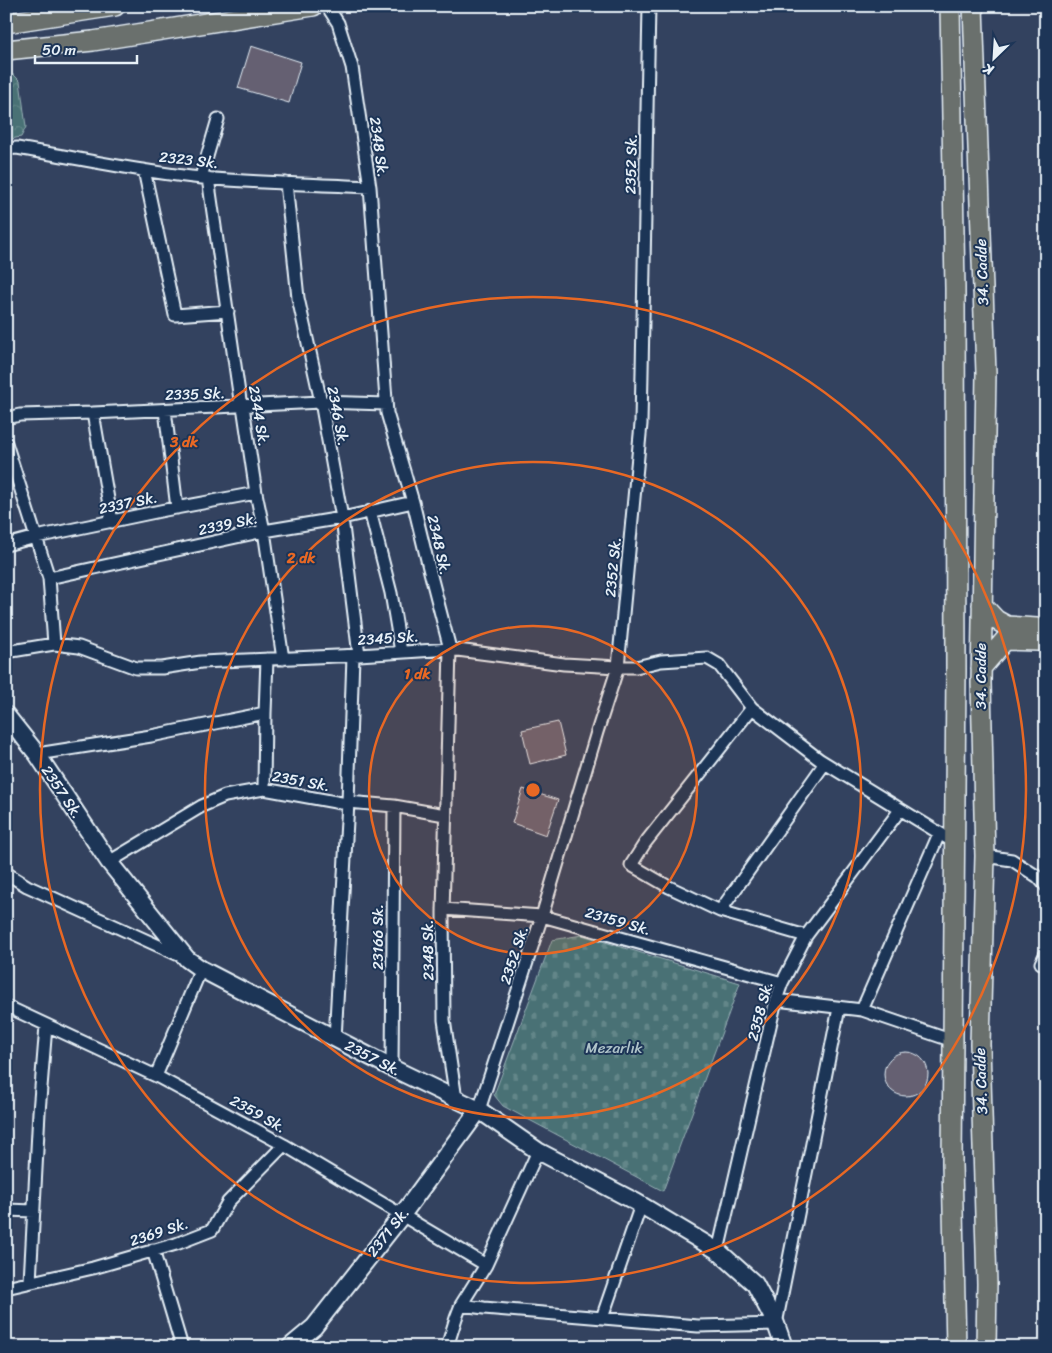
<svg xmlns="http://www.w3.org/2000/svg" width="1052" height="1353" font-family="Sriracha,sans-serif">
  <style>
    .forest { fill: url(#forest-crowns); stroke: #98b1b6 }
    .cemetery { fill: url(#cemetery-stones); stroke: #98b1b6 }
    .building { fill: #656072; stroke: #e8f1f8 }
    .lines { fill: none; stroke-linecap: round; stroke-linejoin: round }
    .street-casing { stroke: #e8f1f8; stroke-width: 15 }
    .secondary-casing { stroke: #e8f1f8; stroke-width: 20 }
    .primary-casing { stroke: #e8f1f8; stroke-width: 22 }
    .street { stroke: #1d3557; stroke-width: 11 }
    .secondary { stroke: #1d3557; stroke-width: 16 }
    .primary { stroke: #6b706d; stroke-width: 19 }
    .ring { fill: none; stroke: #e86824; stroke-width: 2.5 }
    .labels { text-anchor: middle; stroke-width: 4; stroke-linejoin: round; paint-order: stroke }
    .street-label { font-size: 15px; fill: #e8f1f8; stroke: #1d3557 }
    .park-label { font-size: 15px; fill: #b0c4ca; stroke: #1d3557 }
    .centre { fill: #e86824; stroke: #1d3557; stroke-width: 2.5 }
    .ring-label { font-size: 15px; text-anchor: middle; font-weight: bold; fill: #e86824; stroke: #1d3557; stroke-width: 4; stroke-linejoin: round; paint-order: stroke }
  </style>
  <defs>
    <pattern id="forest-crowns" width="20" height="18" patternUnits="userSpaceOnUse" patternTransform="scale(1.25)"><rect width="20" height="18" fill="#497174"/><path d="M2 6a3 3 0 1 1 6 0M12 15a3 3 0 1 1 6 0" fill="none" stroke="#638689"/></pattern>
    <pattern id="cemetery-stones" width="16" height="16" patternUnits="userSpaceOnUse" patternTransform="scale(1.25)"><rect width="16" height="16" fill="#497174"/><path d="M2 7V4a2 2 0 0 1 4 0v3zM10 15v-3a2 2 0 0 1 4 0v3z" fill="#638689"/></pattern>
  </defs>
  <rect width="100%" height="100%" fill="#33425f"/>
  <filter id="ink" filterUnits="userSpaceOnUse"><feTurbulence type="fractalNoise" baseFrequency=".02" numOctaves="2"/><feDisplacementMap in="SourceGraphic" scale="10" xChannelSelector="R" yChannelSelector="G"/><feConvolveMatrix kernelMatrix="1 2 1 2 8 2 1 2 1" color-interpolation-filters="sRGB"/></filter>
  <g filter="url(#ink)">
    <!-- forest -->
    <path class="forest" d="M14 75 20 81 26 127 21 137 6 140V76Z"/>
    <!-- cemetery -->
    <path class="cemetery" d="M582 935 740 983 663 1191 503 1106 494 1095 552 940Z"/>
    <!-- building -->
    <path class="building" d="M251 46 301 62 289 103 238 88Z
      M558 722 566 755 530 764 522 730Z
      M523 789 558 800 546 835 512 823Z
      M884 1074a22 22 0 1 1 44 0a22 22 0 1 1-44 0Z"/>
    <g class="lines">
      <!-- street casing -->
      <g class="street-casing">
        <path id="street" d="M327 6 338 23 352 67 370 187 387 413 413 502 429 568 450 649 443 913 444 1020 456 1099
          M6 149 17 148C79 158 140 172 202 178 258 183 314 184 370 187
          M144 170 175 315 228 311
          M201 177 218 119
          M208 178 240 400 243 406 256 493 264 531 283 659
          M286 183 298 298 321 402 342 518 359 655
          M165 410 177 508
          M93 413 112 522
          M6 418 20 415 93 413 321 402 386 404
          M6 443 49 578 54 644
          M370 511 391 593 401 652
          M6 545 36 537 165 510 256 493
          M49 578 264 531 342 518 413 502
          M6 652 54 644 79 647 136 668H162L201 662 359 655 450 649 564 664 618 667H636L661 661 707 658 719 665 752 708 820 760 954 842
          M752 708 645 843 631 865 669 887 720 911 806 936
          M37 754 151 736 265 713
          M264 789 265 713 267 659
          M985 856 1012 860 1038 877 1046 886
          M109 862 202 806 225 796 264 789 341 803 348 802 394 806 445 815
          M6 873 27 886 183 957
          M443 909 542 916 782 983
          M720 911 825 763
          M1041 963 1046 953
          M776 1000 862 1010 953 1041
          M6 1006 156 1076 284 1145 486 1265
          M862 1010 939 834
          M335 1039 348 802 353 656
          M392 1068 394 806
          M156 1076 201 969
          M479 1110 542 916 597 732 618 667 641 424 649 6
          M6 1210 34 1211
          M153 1250 182 1347
          M718 1251 776 1000 782 983 806 936 900 810
          M30 1282 39 1112 46 1026
          M6 1288 93 1268 176 1244 212 1230 228 1202 284 1145
          M461 1305 484 1308 698 1326 776 1324 839 1008
          M602 1318 641 1205
          M447 1347 456 1318 461 1305 486 1265 538 1151"/>
      </g>
      <!-- secondary casing -->
      <g class="secondary-casing">
        <path id="secondary" d="M6 715 37 754 109 862 187 959 201 969 392 1068 479 1110 538 1151 636 1202 718 1251 755 1284 776 1324 784 1347
          M290 1347 314 1327 402 1215 479 1110"/>
      </g>
      <!-- primary casing -->
      <g class="primary-casing">
        <path id="primary" d="M950 6 955 288 956 671 952 1163 956 1347
          M973 6 986 373 981 683 985 856 980 1044 987 1284 986 1347
          M6 23 115 6
          M6 50 93 41 313 6
          M982 605 996 620 1007 626 1037 628 1046 631
          M981 668 1005 640 1038 641 1046 637"/>
      </g>
      <!-- street -->
      <use href="#street" class="street"/>
      <!-- secondary -->
      <use href="#secondary" class="secondary"/>
      <!-- primary -->
      <use href="#primary" class="primary"/>
    </g>
  </g>
  <!-- distance rings -->
  <circle cx="533" cy="790" r="164" fill="#e86824" fill-opacity=".12"/>
  <g class="ring">
    <circle cx="533" cy="790" r="164"/>
    <circle cx="533" cy="790" r="328"/>
    <circle cx="533" cy="790" r="493"/>
  </g>
  <g class="labels">
    <!-- street labels -->
    <g class="street-label">
      <text transform="translate(379 147) rotate(82)" y="5">2348 Sk.</text>
      <text transform="translate(189 160) rotate(6)" y="5">2323 Sk.</text>
      <text transform="translate(631 164) rotate(-89)" y="5">2352 Sk.</text>
      <text transform="translate(982 272) rotate(-92)" y="5">34. Cadde</text>
      <text transform="translate(195 394) rotate(-2)" y="5">2335 Sk.</text>
      <text transform="translate(259 416) rotate(80)" y="5">2344 Sk.</text>
      <text transform="translate(338 416) rotate(79)" y="5">2346 Sk.</text>
      <text transform="translate(128 503) rotate(-12)" y="5">2337 Sk.</text>
      <text transform="translate(228 524) rotate(-12)" y="5">2339 Sk.</text>
      <text transform="translate(439 545) rotate(77)" y="5">2348 Sk.</text>
      <text transform="translate(613 567) rotate(-85)" y="5">2352 Sk.</text>
      <text transform="translate(388 638) rotate(-4)" y="5">2345 Sk.</text>
      <text transform="translate(981 676) rotate(-90)" y="5">34. Cadde</text>
      <text transform="translate(301 781) rotate(10)" y="5">2351 Sk.</text>
      <text transform="translate(62 792) rotate(56)" y="5">2357 Sk.</text>
      <text transform="translate(618 921) rotate(16)" y="5">23159 Sk.</text>
      <text transform="translate(378 937) rotate(-90)" y="5">23166 Sk.</text>
      <text transform="translate(428 950) rotate(-91)" y="5">2348 Sk.</text>
      <text transform="translate(514 955) rotate(-72)" y="5">2352 Sk.</text>
      <text transform="translate(760 1011) rotate(-75)" y="5">2358 Sk.</text>
      <text transform="translate(373 1058) rotate(27)" y="5">2357 Sk.</text>
      <text transform="translate(981 1081) rotate(-92)" y="5">34. Cadde</text>
      <text transform="translate(258 1114) rotate(29)" y="5">2359 Sk.</text>
      <text transform="translate(159 1232) rotate(-18)" y="5">2369 Sk.</text>
      <text transform="translate(388 1232) rotate(-52)" y="5">2371 Sk.</text>
    </g>
    <!-- park labels -->
    <g class="park-label">
      <text x="614" y="1053">Mezarlık</text>
    </g>
  </g>
  <circle cx="533" cy="790" r="8" class="centre"/>
  <g class="ring-label">
    <text x="184" y="447">3 dk</text>
    <text x="301" y="563">2 dk</text>
    <text x="417" y="679">1 dk</text>
  </g>
  <!-- margin -->
  <rect width="1052" height="1353" fill="none" stroke="#1d3557" stroke-width="25"/>
  <rect x="12" y="12" width="1027" height="1328" fill="none" stroke="#e8f1f8" stroke-width="2" filter="url(#ink)"/>
  <!-- north arrow -->
  <g transform="translate(994 58) rotate(205)" stroke="#1d3557" stroke-width="4" paint-order="stroke">
  <path d="M0-4L9 19L0 12L-9 19Z" fill="#e8f1f8"/>
  <text y="-8" font-size="14" font-weight="bold" text-anchor="middle" fill="#e8f1f8">K</text>
  </g>
  <!-- scale -->
  <path d="M35 55v8h102v-8" fill="none" stroke="#e8f1f8" stroke-width="2.5"/>
  <text x="42" y="55" font-size="15" fill="#e8f1f8" stroke="#1d3557" stroke-width="4" paint-order="stroke">50 m</text>
</svg>
